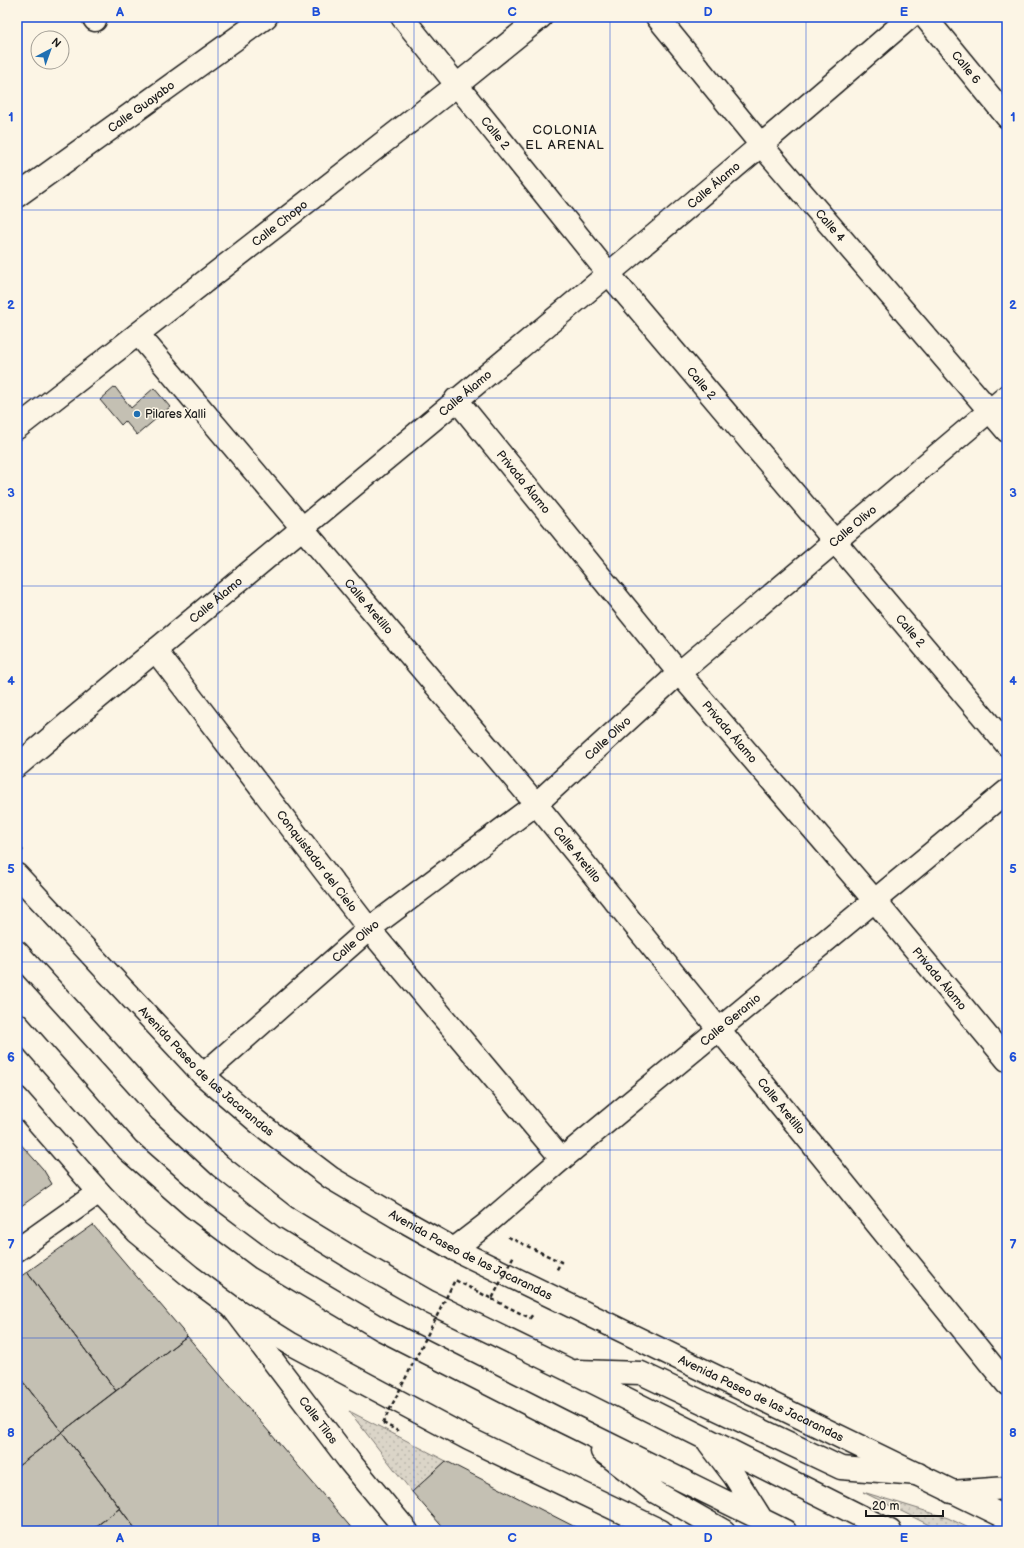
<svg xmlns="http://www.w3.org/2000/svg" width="1024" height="1548" font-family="'Balsamiq Sans',sans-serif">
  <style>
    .park { fill: url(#park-dots); stroke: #7c7872 }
    .building { fill: #c4c0b3; stroke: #1c1c1c }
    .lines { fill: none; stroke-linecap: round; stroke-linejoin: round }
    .minor-casing { stroke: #1c1c1c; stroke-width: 25 }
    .tertiary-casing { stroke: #1c1c1c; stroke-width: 25 }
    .secondary-casing { stroke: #1c1c1c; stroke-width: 25 }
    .motorway-casing { stroke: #1c1c1c; stroke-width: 25 }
    .path { stroke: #1c1c1c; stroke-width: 2.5; stroke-dasharray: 4 3; stroke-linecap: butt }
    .minor { stroke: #fcf5e5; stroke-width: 22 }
    .tertiary { stroke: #fcf5e5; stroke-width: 22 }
    .secondary { stroke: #fcf5e5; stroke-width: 22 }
    .motorway { stroke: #fcf5e5; stroke-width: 22 }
    .path-bridge { stroke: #1c1c1c; stroke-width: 2.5; stroke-dasharray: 4 3; stroke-linecap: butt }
    .grid { fill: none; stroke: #1d4ed8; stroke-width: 1; stroke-opacity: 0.55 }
    .poi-dot { fill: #1f6fb2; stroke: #fcf5e5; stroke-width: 1.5 }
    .labels { text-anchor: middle; stroke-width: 3; stroke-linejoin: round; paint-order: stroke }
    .street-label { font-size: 12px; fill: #1c1c1c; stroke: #fcf5e5 }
    .poi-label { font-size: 12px; fill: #1c1c1c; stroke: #fcf5e5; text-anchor: start }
    .neighbourhood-label { font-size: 13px; letter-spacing: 1px; fill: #1c1c1c; stroke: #fcf5e5 }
    .neatline { fill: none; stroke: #1d4ed8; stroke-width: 1.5 }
    .grid-label { font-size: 13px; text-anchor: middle; font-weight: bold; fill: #1d4ed8 }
  </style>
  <defs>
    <pattern id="park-dots" width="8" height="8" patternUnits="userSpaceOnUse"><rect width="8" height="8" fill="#dbd5c8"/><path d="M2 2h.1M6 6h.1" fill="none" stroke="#bbb6ab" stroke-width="1.8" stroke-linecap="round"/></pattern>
  </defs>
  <rect width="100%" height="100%" fill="#fcf5e5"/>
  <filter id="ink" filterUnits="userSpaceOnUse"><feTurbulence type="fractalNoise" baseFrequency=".025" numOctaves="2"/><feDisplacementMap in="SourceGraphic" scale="8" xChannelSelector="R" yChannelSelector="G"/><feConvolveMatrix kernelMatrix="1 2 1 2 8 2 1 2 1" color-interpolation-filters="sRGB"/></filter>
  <g filter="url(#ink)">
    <!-- park -->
    <path class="park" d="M349 1411 446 1461 412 1492Z
      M863 1492 948 1518 975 1531H941Z"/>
    <!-- building -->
    <path class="building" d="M115 387 131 408 154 388 170 407 137 435 125 421 121 425 100 400Z
      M17 1140 43 1169 52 1184 17 1209Z
      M93 1225 187 1336 116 1391 27 1272Z
      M27 1272 116 1391 62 1432 17 1374V1279Z
      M187 1336 354 1531H137L62 1432Z
      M17 1374 62 1432 17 1467Z
      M62 1432 120 1508 90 1531H17V1467Z
      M446 1461 583 1531H446L412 1492Z
      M120 1508 137 1531H90Z"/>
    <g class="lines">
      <!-- minor casing -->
      <g class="minor-casing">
        <g id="minor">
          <path d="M93 17 95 20"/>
          <path id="s1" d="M402 17 608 273 1007 745"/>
          <path id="s2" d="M657 17 762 146 1007 431"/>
          <path id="s3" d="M925 17 1007 117"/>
          <path id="s4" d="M17 196 266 17"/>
          <path id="s5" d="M138 334 536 804 1007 1384"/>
          <path id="s6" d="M456 399 679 673 875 901 1007 1060"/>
          <path id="s7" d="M17 428 457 85 541 17"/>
          <path id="s8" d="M155 650 369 929 562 1159"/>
          <path id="s9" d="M17 766C314 516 617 272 910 17"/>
          <path id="s10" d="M203 1075 369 929 536 804 679 673 1007 396"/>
          <path id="s11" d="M454 1249 484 1226 562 1159 1007 791"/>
          <path d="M17 1250 99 1192"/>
          <path id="s12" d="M233 1308 350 1462 407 1531"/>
        </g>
      </g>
      <!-- tertiary casing -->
      <g class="tertiary-casing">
        <path id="tertiary" d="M951 1492 1007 1488"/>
      </g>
      <!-- secondary casing -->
      <g class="secondary-casing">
        <g id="secondary">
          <path id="s13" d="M17 875 203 1075 260 1124 331 1178 397 1217 454 1249 1007 1518"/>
          <path d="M17 1098 99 1192 137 1232 190 1276 232 1307 291 1344 469 1439 661 1531"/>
        </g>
      </g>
      <!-- motorway casing -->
      <g class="motorway-casing">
        <path id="motorway" d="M17 952 161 1111 220 1166 285 1217 357 1261 429 1302 571 1371 890 1531
          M17 1024 128 1150 193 1207 261 1258 381 1329 562 1421 785 1531
          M577 1371 641 1373 841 1468 918 1474
          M709 1443 735 1477 762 1520
          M602 1451 657 1493 724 1531"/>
      </g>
      <!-- path -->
      <path class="path" d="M17 844 23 851
        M508 1237 561 1262 556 1271
        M492 1299 530 1318 533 1314
        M383 1423 398 1431"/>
      <!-- minor -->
      <use href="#minor" class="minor"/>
      <!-- tertiary -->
      <use href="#tertiary" class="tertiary"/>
      <!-- secondary -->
      <use href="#secondary" class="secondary"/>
      <!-- motorway -->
      <use href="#motorway" class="motorway"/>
      <!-- path-bridge -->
      <path class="path-bridge" d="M383 1423 455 1280 492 1299 514 1255"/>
    </g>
  </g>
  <!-- grid -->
  <path class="grid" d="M218 17V1531M414 17V1531M610 17V1531M806 17V1531M17 210H1007M17 398H1007M17 586H1007M17 774H1007M17 962H1007M17 1150H1007M17 1338H1007"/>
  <!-- markers -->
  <circle class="poi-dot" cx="137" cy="414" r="4"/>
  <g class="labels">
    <!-- street labels -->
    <g class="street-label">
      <text dy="4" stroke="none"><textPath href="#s3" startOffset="65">Calle 6</textPath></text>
      <text dy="4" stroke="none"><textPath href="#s4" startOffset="153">Calle Guayabo</textPath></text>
      <text dy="4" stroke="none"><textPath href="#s1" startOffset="149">Calle 2</textPath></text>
      <text dy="4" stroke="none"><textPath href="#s9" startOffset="907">Calle Álamo</textPath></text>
      <text dy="4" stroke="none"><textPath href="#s7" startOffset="333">Calle Chopo</textPath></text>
      <text dy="4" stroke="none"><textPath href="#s2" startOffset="271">Calle 4</textPath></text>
      <text dy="4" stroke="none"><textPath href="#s1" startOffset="473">Calle 2</textPath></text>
      <text dy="4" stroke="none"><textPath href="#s9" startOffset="583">Calle Álamo</textPath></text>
      <text dy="4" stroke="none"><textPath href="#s6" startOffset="107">Privada Álamo</textPath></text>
      <text dy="4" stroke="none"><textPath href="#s10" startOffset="851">Calle Olivo</textPath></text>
      <text dy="4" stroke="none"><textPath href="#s9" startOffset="259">Calle Álamo</textPath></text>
      <text dy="4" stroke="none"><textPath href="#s5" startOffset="357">Calle Aretillo</textPath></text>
      <text dy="4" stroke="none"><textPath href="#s1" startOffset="797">Calle 2</textPath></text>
      <text dy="4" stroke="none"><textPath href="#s6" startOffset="431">Privada Álamo</textPath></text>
      <text dy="4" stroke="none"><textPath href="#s10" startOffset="527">Calle Olivo</textPath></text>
      <text dy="4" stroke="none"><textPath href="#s5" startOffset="681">Calle Aretillo</textPath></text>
      <text dy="4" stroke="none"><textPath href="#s8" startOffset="266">Conquistador del Cielo</textPath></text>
      <text dy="4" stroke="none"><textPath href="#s10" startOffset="203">Calle Olivo</textPath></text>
      <text dy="4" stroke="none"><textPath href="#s6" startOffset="755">Privada Álamo</textPath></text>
      <text dy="4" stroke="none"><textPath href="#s11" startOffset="359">Calle Geranio</textPath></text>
      <text dy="4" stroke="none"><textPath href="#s13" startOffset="273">Avenida Paseo de las Jacarandas</textPath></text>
      <text dy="4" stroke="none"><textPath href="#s5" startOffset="1005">Calle Aretillo</textPath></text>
      <text dy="4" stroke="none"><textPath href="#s13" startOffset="597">Avenida Paseo de las Jacarandas</textPath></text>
      <text dy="4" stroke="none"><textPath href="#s13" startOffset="921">Avenida Paseo de las Jacarandas</textPath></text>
      <text dy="4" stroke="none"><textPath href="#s12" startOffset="141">Calle Tilos</textPath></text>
    </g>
    <!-- poi labels -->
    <g class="poi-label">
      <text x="145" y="418">Pilares Xalli</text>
    </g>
    <!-- neighbourhood labels -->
    <g class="neighbourhood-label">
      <text x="565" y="134">COLONIA<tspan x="565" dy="15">EL ARENAL</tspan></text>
    </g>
  </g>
  <!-- margin -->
  <rect width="1024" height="1548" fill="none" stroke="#fcf5e5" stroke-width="44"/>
  <!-- north arrow -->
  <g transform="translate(50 50) rotate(41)"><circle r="19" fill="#fcf5e5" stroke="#a29e95"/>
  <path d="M0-3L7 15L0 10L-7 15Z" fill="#1f6fb2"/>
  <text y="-6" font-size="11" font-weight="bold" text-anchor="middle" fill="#1c1c1c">N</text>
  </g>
  <!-- scale -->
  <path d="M866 1510v6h77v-6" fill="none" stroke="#1c1c1c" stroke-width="2"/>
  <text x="872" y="1510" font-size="12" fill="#1c1c1c" stroke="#fcf5e5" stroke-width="3" paint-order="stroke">20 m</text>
  <rect x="22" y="22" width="980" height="1504" class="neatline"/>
  <g class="grid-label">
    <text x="120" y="16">A</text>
    <text x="316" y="16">B</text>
    <text x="512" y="16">C</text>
    <text x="708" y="16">D</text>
    <text x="904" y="16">E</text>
    <text x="11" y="121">1</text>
    <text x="1013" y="121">1</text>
    <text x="11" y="309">2</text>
    <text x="1013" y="309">2</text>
    <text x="11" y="497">3</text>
    <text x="1013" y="497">3</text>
    <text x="11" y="685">4</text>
    <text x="1013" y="685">4</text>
    <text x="11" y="873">5</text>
    <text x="1013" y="873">5</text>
    <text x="11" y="1061">6</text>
    <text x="1013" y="1061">6</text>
    <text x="11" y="1249">7</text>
    <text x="1013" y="1249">7</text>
    <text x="11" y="1437">8</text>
    <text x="1013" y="1437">8</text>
    <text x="120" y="1542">A</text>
    <text x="316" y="1542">B</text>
    <text x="512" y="1542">C</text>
    <text x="708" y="1542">D</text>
    <text x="904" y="1542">E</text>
  </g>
</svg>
